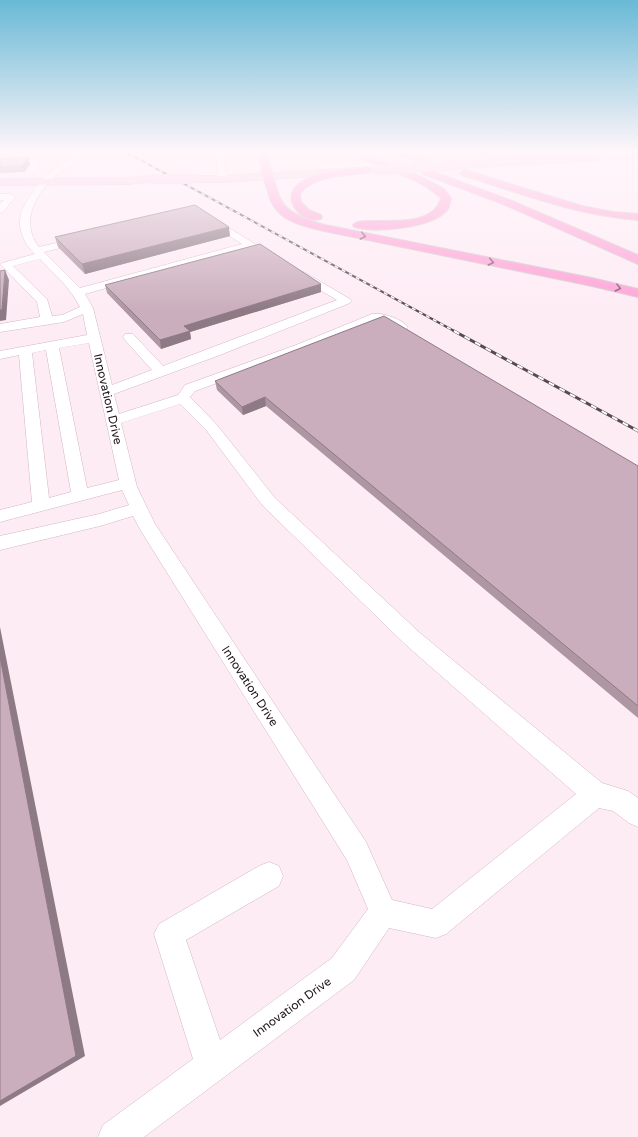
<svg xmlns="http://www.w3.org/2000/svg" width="638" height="1137" font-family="'Varela Round',sans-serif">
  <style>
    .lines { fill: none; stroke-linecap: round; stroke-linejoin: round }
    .minor-casing { stroke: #d2b6c5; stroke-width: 1 }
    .major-casing { stroke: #d2d0d1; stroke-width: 2 }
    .highway-casing { stroke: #d2d0d1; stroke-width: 2 }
    .minor { fill: #fff; fill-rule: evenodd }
    .major { fill: #fec8e6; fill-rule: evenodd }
    .highway { fill: #fea3d6; fill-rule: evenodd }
    .rail-far1-casing { stroke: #564a50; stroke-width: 2 }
    .rail-casing { stroke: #564a50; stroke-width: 3 }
    .rail-far1 { stroke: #fff; stroke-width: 1.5; stroke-dasharray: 4; stroke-linecap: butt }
    .rail { stroke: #fff; stroke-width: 2; stroke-dasharray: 6; stroke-linecap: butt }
    .major-bridge-casing { stroke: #d2d0d1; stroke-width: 10; stroke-linecap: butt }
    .major-bridge { stroke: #fec8e6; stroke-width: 10 }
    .wall { fill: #af96a3 }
    .shaded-wall { fill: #8e7a84 }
    .building { fill: #cbaebd; stroke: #8e7a84 }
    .oneway { stroke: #8f5c78 }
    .labels { text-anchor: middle; stroke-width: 4; stroke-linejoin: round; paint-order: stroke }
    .street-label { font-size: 12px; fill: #20161b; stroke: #fff }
  </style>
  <rect width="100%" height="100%" fill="#feecf5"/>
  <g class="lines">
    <!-- minor casing -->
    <g class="minor-casing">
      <path id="minor" d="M59 151H75L46 158 42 156 43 154Z
        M185 151H223L226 179 225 181H219L218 179 216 155 196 156Z
        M75 155H81L82 157C76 163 68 166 61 171 38 190 18 220 39 247L82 237 85 238 87 240 85 242 44 252 80 288 242 244 206 221 204 219 206 217 209 216 280 259 279 261H271L249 248 85 294 93 308 112 385 152 370 125 340 123 337 125 334H133L163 366 337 300 296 276 295 274 296 272H304L350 299 352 301 350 303 220 355 114 394 119 414 178 395 185 385 296 345 372 314C382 312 402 319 408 327L406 330 402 331 377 321 306 351 195 391 190 397 217 425 275 498 420 633 602 783 628 791 638 798V827L629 823 613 811 599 808 446 934 436 938 389 928 354 980 144 1137H98L103 1125 193 1059 154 934 159 924 259 866 269 862 279 866 283 876 279 886 186 940 220 1040 332 958 368 909 347 860 141 531 133 516 100 526 0 550V536L99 514 129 505 122 490 0 522V510L32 502 19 355 0 359V351L87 335 83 314 64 322 0 332V324L40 317 37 302 1 265 2 263 35 254C27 247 21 236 20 225 18 199 54 166 75 155ZM40 259C55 275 70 287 80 307L62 315 52 316 47 299 13 266ZM89 343 119 480 87 488 59 348ZM46 350 71 492 49 498 32 353ZM180 404 207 431 263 506 406 645 576 794 432 909 392 900 366 842 155 524 137 487 121 423Z
        M0 159H36L40 161 36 171 32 173 28 171 31 163H0Z
        M0 194H11L15 197 3 212 0 213V204L4 200H0Z"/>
    </g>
    <!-- major casing -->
    <g class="major-casing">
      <path id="major" d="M638 152V158L459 168 454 165 459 162Z
        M357 168 362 171 360 173 222 182H193L188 179 193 176H222Z
        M151 176 156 179 154 181 129 184 0 185V179L129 178Z"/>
    </g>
    <!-- highway casing -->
    <g class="highway-casing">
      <path id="highway" d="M257 151H265C283 196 269 210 325 225L592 278 638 289V297L592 286 324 231C304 226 280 222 271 201 267 191 265 181 261 171L262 167Z
        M344 151H357L420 176 444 189 451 198C450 202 450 207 447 210 432 228 376 233 354 227L353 225C362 213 431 235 441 198L427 187 414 180Z
        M386 151H400L447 166 449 168 444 171 441 170Z
        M446 151 596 154 600 157 596 160 515 159 450 154Z
        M634 153H638V159L633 155Z
        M368 167 373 170 371 172C349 177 315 173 300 194L301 202 309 210 321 215 322 217 321 219C303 224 281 201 297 185 311 172 349 169 368 167Z
        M426 169 510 200 638 255V264L503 204 423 174 421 172Z
        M465 170 582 206 613 212 638 214V220C576 215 521 194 462 175L460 173 462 171Z"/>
    </g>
    <!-- minor -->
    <use href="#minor" class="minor"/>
    <!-- major -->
    <use href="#major" class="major"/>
    <!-- highway -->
    <use href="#highway" class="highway"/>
    <!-- rail-far1 casing -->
    <g class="rail-far1-casing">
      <path id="rail-far1" d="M124 151 456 332"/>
    </g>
    <!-- rail casing -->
    <g class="rail-casing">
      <path id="rail" d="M454 331 638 431"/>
    </g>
    <!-- rail-far1 -->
    <use href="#rail-far1" class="rail-far1"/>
    <!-- rail -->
    <use href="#rail" class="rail"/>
    <!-- major-bridge casing -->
    <g class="major-bridge-casing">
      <path id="major-bridge" d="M376 170 459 165
        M151 179H193"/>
    </g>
    <!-- major-bridge -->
    <use href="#major-bridge" class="major-bridge"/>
  </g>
  <!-- wall -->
  <path class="wall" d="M0 159 30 164 24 172 0 173Z
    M230 236 85 274 58 247 55 237Z
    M321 284V292L190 332 191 339 161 349 107 293 105 285Z
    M215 381 638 466V718L266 406 243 415 217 390Z"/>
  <!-- shaded-wall -->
  <path class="shaded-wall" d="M0 151H14V152L0 153Z
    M28 157 30 164 24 172 22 166Z
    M229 227 230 236 85 274 82 264Z
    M5 270 9 280 6 320 0 321V310Z
    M321 284V292L190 332 191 339 161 349 160 340 184 326Z
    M265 397 266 406 243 415 242 407Z
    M0 627 85 1056 0 1106Z"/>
  <!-- building -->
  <path class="building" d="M28 157 22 166 0 167V159Z
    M195 205 229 227 82 264 55 237Z
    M260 244 321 284 184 326 190 331 160 340 105 285Z
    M5 270 2 310H0V271Z
    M384 316 638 466V706L265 397 242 407 215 381Z
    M0 657 76 1056 0 1101Z"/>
  <!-- one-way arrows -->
  <defs><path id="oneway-chevron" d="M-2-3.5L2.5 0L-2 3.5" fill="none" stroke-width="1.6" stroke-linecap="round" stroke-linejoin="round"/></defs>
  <g class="oneway">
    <use href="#oneway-chevron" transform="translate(363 236) rotate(11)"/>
    <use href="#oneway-chevron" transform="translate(491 262) rotate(11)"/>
    <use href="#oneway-chevron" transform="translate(618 288) rotate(14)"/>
  </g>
  <!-- sky -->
  <linearGradient id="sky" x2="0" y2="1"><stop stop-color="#69b9d6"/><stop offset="0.49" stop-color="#fff6fa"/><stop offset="1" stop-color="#fff6fa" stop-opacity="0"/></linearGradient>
  <rect width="638" height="310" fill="url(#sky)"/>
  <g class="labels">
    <!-- street labels -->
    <g class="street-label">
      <text transform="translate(108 399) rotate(77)" y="4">Innovation Drive</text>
      <text transform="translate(250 686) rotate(57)" y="4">Innovation Drive</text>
      <text transform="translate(292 1007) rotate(-36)" y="4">Innovation Drive</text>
    </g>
  </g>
</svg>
